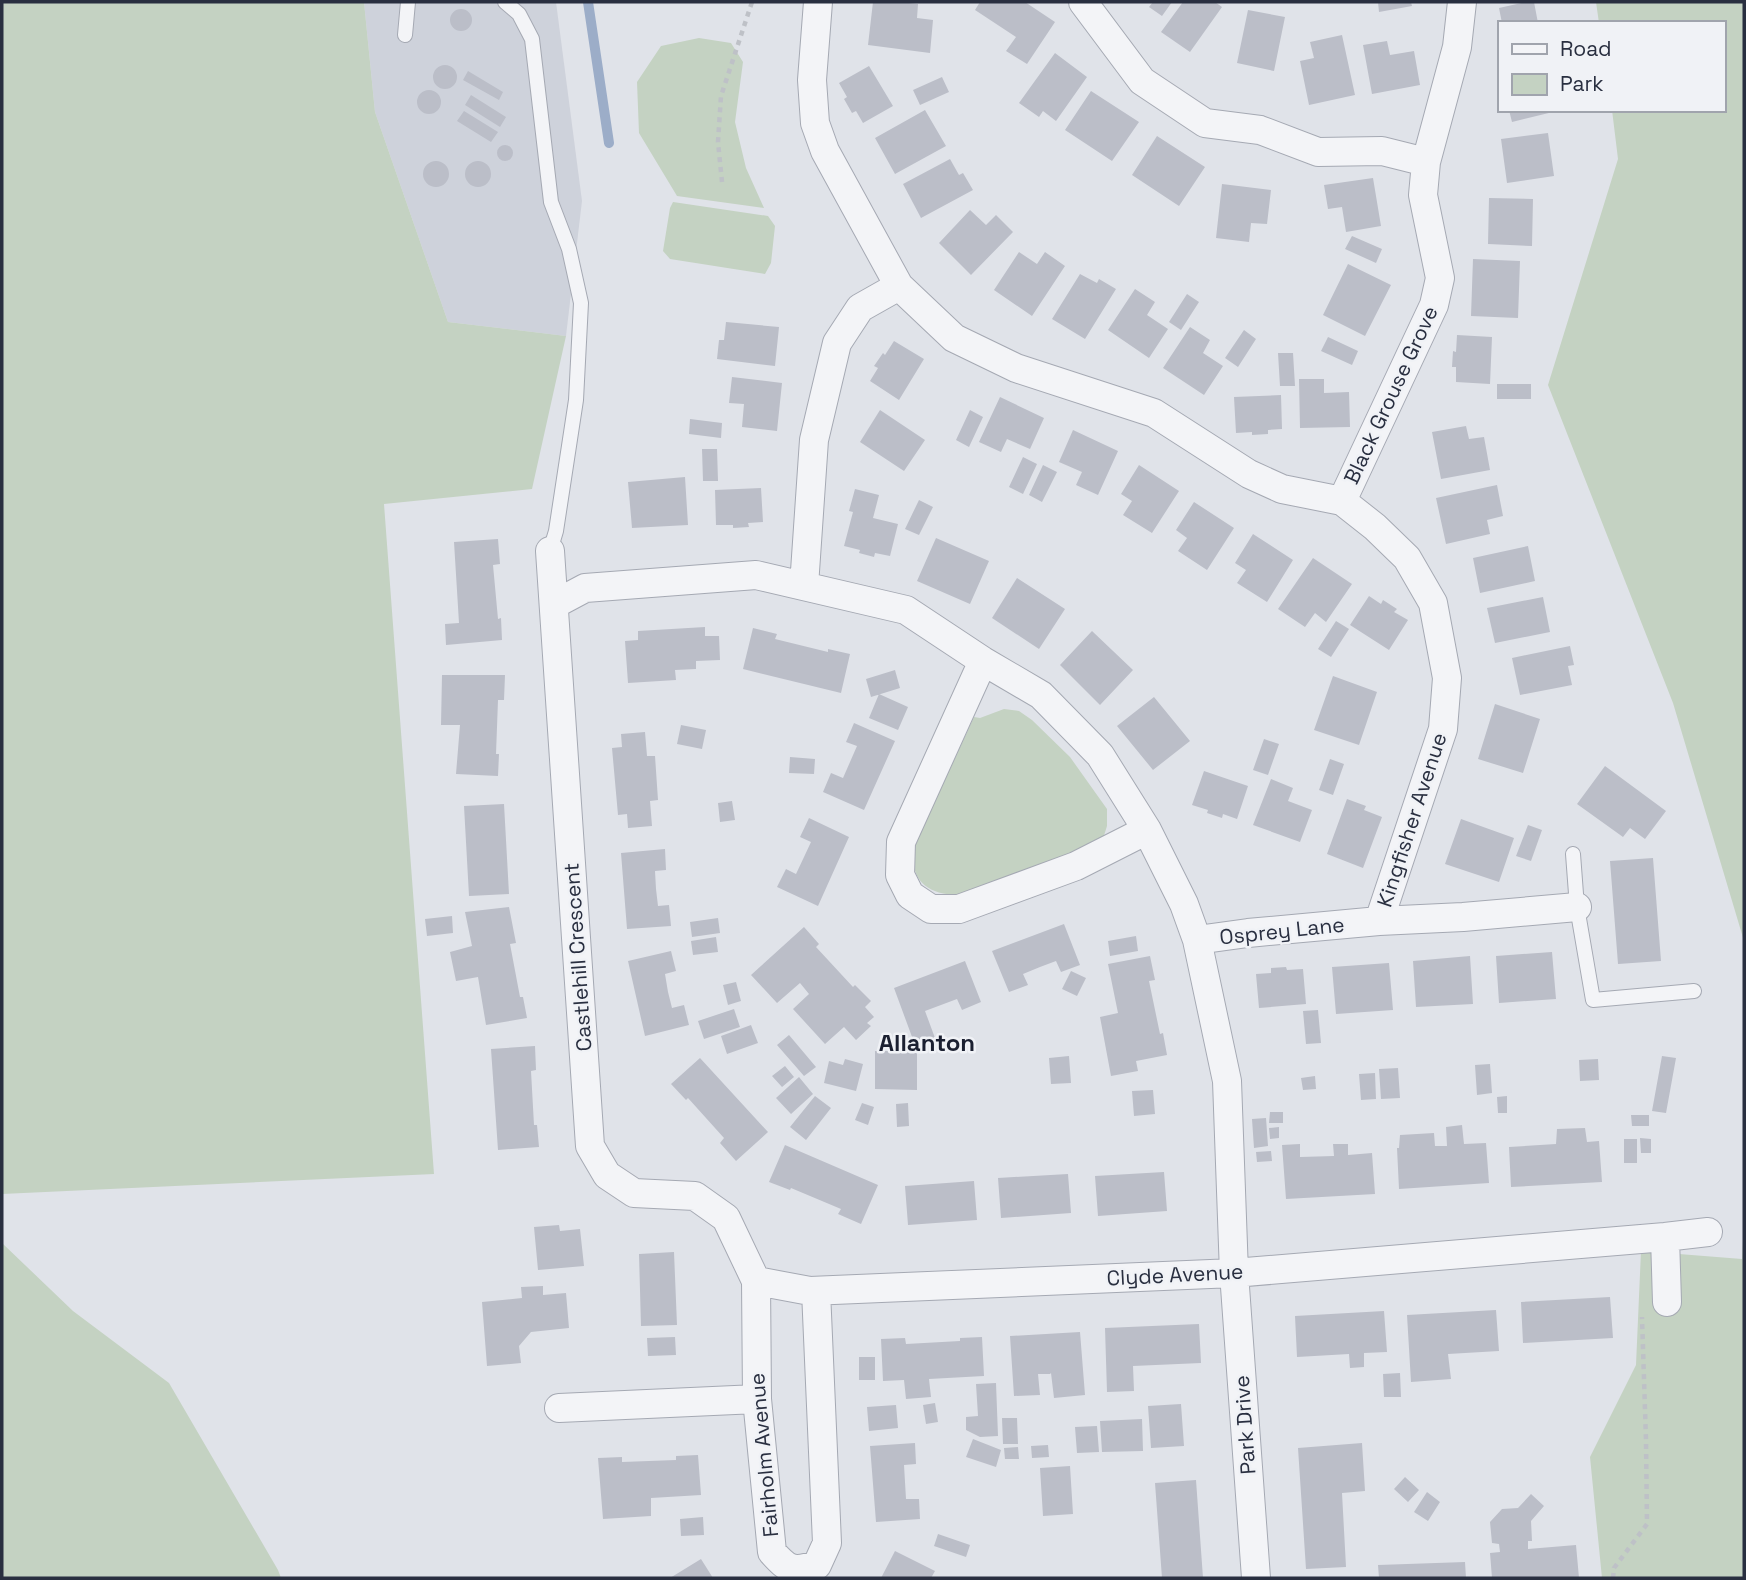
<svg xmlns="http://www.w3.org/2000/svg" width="1746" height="1580" font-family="'Space Grotesk',sans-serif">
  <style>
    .built { fill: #ced2db }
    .green { fill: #c4d2c2 }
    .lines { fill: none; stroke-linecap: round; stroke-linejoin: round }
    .stream { stroke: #9cadc8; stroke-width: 10 }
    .building { fill: #bbbec8 }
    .lane-casing { stroke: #a5a9b3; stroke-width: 16 }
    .street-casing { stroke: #a5a9b3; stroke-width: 30 }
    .path { stroke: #bec1c7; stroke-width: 4.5; stroke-dasharray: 5 5; stroke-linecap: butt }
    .lane { stroke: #f3f4f7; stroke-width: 14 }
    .street { stroke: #f3f4f7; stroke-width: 28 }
    .labels { text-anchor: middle; stroke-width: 5; stroke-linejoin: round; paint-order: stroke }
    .street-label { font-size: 21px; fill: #292f40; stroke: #f0f2f6 }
    .quarter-label { font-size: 24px; font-weight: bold; fill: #1b2031; stroke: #f0f2f6 }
  </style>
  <rect width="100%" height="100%" fill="#e0e3e9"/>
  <!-- built -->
  <path class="built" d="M364 2H556L582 201 566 336 448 322 375 112Z"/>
  <!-- green -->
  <path class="green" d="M2 2H364L375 112 448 322 566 336 532 489 384 504 434 1174 2 1194Z
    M1596 2H1744V941L1673 703 1548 385 1618 159 1612 110H1723V23H1599Z
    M699 38 731 43 743 62 735 122 746 168 764 208 677 196 639 133 637 82 661 46Z
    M673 202 768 216 775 226 771 263 765 274 670 259 663 251 670 208Z
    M1004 709 1019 711 1032 720 1070 757 1107 809V826L1102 842 958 895C923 894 907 876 916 842L974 717 980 718Z
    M1744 1224V1578H1602L1590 1457 1636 1365 1641 1251 1742 1259Z
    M2 1243 73 1311 169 1383 278 1570 281 1578H3Z"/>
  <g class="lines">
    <!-- stream -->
    <path class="stream" d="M588 2 609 143"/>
  </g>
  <!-- building -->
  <path class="building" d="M873 2H899L918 4 917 18 933 20 930 53 868 45Z
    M980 2H1025L1055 22 1027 64 1006 51 1016 37 975 10Z
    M1153 2H1172L1162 16 1149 7Z
    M1183 2H1215L1222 7 1190 52 1161 32Z
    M1378 2H1411L1412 6 1379 12Z
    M1526 2H1534L1538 23H1502L1499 8Z
    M450 20a11 11 0 1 1 22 0a11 11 0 1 1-22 0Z
    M1248 10 1285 17 1274 71 1237 63Z
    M1342 35 1355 95 1309 105 1300 61 1314 58 1310 42Z
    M1387 41 1390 55 1414 51 1420 85 1372 94 1363 45Z
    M1055 53 1087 77 1056 121 1043 111 1039 117 1019 103Z
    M433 77a12 12 0 1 1 24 0a12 12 0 1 1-24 0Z
    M869 66 893 106 863 123 856 111 852 113 844 99 847 97 839 83Z
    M468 71 503 92 499 100 463 80Z
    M942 77 949 92 920 105 913 90Z
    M417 102a12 12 0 1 1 24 0a12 12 0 1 1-24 0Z
    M1091 91 1139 122 1112 161 1065 130Z
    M471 95 506 117 500 127 465 105Z
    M925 110 946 146 895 174 875 138Z
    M1509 110H1557V111L1512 122Z
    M464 111 498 132 491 142 457 121Z
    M1548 133 1554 176 1507 183 1501 139Z
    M1157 136 1205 167 1179 206 1132 175Z
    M497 153a8 8 0 1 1 16 0a8 8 0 1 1-16 0Z
    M950 159 959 175 963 173 973 190 921 218 903 184Z
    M465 174a13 13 0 1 1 26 0a13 13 0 1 1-26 0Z
    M423 174a13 13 0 1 1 26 0a13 13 0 1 1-26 0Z
    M1373 178 1381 226 1346 232 1342 207 1328 209 1324 185Z
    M1222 184 1271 190 1267 224 1251 223 1249 242 1216 238Z
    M1489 198 1533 199 1532 246 1488 244Z
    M970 210 986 225 996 215 1013 232 971 275 939 243Z
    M1352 236 1382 249 1376 263 1345 249Z
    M1019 252 1037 264 1045 252 1065 266 1032 316 994 290Z
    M1473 259 1520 261 1518 318 1471 316Z
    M1348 264 1391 285 1365 336 1323 315Z
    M1080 274 1097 283 1099 279 1116 289 1085 339 1052 319Z
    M1135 289 1155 302 1147 315 1168 329 1149 358 1108 330Z
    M1187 294 1199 302 1181 330 1169 322Z
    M726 322 779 327 775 366 717 359 719 340H724Z
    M1190 327 1210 340 1203 353 1223 366 1204 395 1163 368Z
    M1244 330 1256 339 1238 367 1225 358Z
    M1457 335 1492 337 1490 384 1456 382V367H1452L1453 351 1456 352Z
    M1328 337 1358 351 1352 365 1321 351Z
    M894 341 924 359 899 400 870 381 878 368 874 366 883 353 885 355Z
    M1278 353H1293L1295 386H1280Z
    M732 377 782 383 777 431 742 427 744 404 729 403Z
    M1299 379H1324V393L1349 392 1350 427 1300 428Z
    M1497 384H1531V399H1497Z
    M1281 395 1282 429 1268 430V434L1252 435V432L1236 433 1234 397Z
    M1000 397 1044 418 1030 449 1007 439 1001 452 979 442Z
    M880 410 925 440 904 471 860 442Z
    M970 410 983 417 969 447 956 440Z
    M690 419 722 423 721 438 689 434Z
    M1466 426 1469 439 1484 437 1490 470 1441 479 1432 432Z
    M1073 430 1118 451 1098 495 1076 485 1082 472 1059 462Z
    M702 449H717L718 481H703Z
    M1023 457 1037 464 1023 494 1009 487Z
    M1043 465 1057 472 1042 502 1029 495Z
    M1139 465 1179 491 1152 533 1123 515 1132 501 1121 494Z
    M685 477 688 525 632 528 628 482Z
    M1497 485 1503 516 1487 520 1490 534 1446 544 1436 498Z
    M761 488 763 522 748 523 749 527 733 528V525H716L715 490Z
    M855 489 879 495 873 518 898 524 890 556 875 553 874 557 859 553 860 550 844 546 853 512 849 511Z
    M919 500 933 507 919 535 905 529Z
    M1194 502 1234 528 1207 570 1178 551 1187 538 1176 530Z
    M1253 534 1293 560 1267 602 1237 583 1246 570 1235 563Z
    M936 538 989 561 970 604 917 581Z
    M498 539 500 564 493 565 498 619 501 618 502 640 446 645 445 624 459 623 454 542Z
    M1528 546 1535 581 1480 593 1473 558Z
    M1313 558 1352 584 1326 622 1315 613 1305 627 1278 609Z
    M1017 578 1065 609 1039 649 992 618Z
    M1369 596 1381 604 1383 600 1397 609 1394 612 1408 620 1389 650 1350 625Z
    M1543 597 1550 632 1495 643 1487 608Z
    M1336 621 1349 629 1331 657 1318 649Z
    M705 627V636H719L720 660 696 661V669L675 670 676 680 628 683 625 641 638 640V631Z
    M753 628 777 634 775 639 828 652V649L850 654 841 693 743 669Z
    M1092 631 1133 670 1100 705 1060 665Z
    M1570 646 1574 665 1568 666 1572 685 1520 695 1512 658Z
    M895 670 900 688 871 697 866 679Z
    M442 675H505L504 700H498L496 754H499L498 776 456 774 460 725H441Z
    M1333 676 1377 692 1359 745 1314 730Z
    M879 694 908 707 898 730 869 718Z
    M1154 697 1190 741 1153 770 1117 726Z
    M1495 704 1540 719 1523 773 1478 759Z
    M854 723 895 741 864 810 823 792 831 773 843 778 857 746 846 742Z
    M681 725 706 730 702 749 677 744Z
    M645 732 647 756H655L658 800 650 801 652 826 628 828 627 814 618 815 612 748 622 747 621 734Z
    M1264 739 1279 744 1268 775 1253 770Z
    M790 757 815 759 814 774 789 773Z
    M1330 759 1344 764 1333 795 1319 790Z
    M1605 766 1666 811 1645 839 1630 828 1623 837 1577 804Z
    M1204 771 1248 786 1237 819 1223 814 1222 818 1207 813 1208 810 1192 805Z
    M1271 779 1293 788 1288 801 1312 810 1300 842 1253 825Z
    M1347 799 1366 806 1364 810 1382 817 1363 868 1327 854Z
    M732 801 735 820 720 822 718 803Z
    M504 804 509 894 469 896 464 806Z
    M809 818 849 837 818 906 777 887 786 869 796 874 804 857 811 842 800 837Z
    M1461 819 1514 838 1499 882 1445 864Z
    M1528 825 1542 830 1531 861 1516 856Z
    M665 849 666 870 655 871 656 889 658 906 669 905 671 926 627 929 621 853Z
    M1653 858 1661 961 1618 964 1610 861Z
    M509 907 516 943 510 944 520 997H523L527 1018 486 1025 478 977 456 981 450 952 472 946 465 912Z
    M452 916 453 933 427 936 425 919Z
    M718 918 720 933 692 937 690 922Z
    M1064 924 1080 965 1061 972 1056 961 1040 967 1023 974 1028 985 1009 992 992 951Z
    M804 927 819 944 816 947 853 987 855 985 871 1001 865 1007 874 1017 867 1023 871 1026 856 1040 844 1027 825 1044 793 1009 809 994 800 983 777 1003 751 975Z
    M1136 936 1138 951 1110 956 1108 941Z
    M716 937 718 952 693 955 691 941Z
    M671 951 676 971 665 974 668 992 672 1008 684 1005 689 1025 645 1036 628 961Z
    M1552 952 1556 999 1499 1003 1496 956Z
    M1150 956 1155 980 1149 981 1160 1034 1163 1033 1167 1055 1136 1061 1138 1071 1111 1076 1100 1017 1118 1013 1108 964Z
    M1470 956 1473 1004 1416 1007 1413 961Z
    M965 961 981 1002 962 1010 957 999 925 1011 935 1038 915 1045 894 988Z
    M1389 963 1393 1010 1336 1014 1332 967Z
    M1286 967 1287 970 1303 969 1306 1004 1259 1008 1256 974 1271 973V968Z
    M1071 971 1086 978 1077 996 1062 989Z
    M736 982 741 1001 728 1005 723 985Z
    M734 1009 740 1027 704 1039 698 1021Z
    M1318 1010 1321 1043 1306 1044 1303 1011Z
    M751 1025 758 1043 727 1054 721 1036Z
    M789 1035 816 1067 804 1076 777 1045Z
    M535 1046 536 1070 531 1071 534 1125H537L539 1147 498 1150 491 1049Z
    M875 1051H917V1090L875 1089Z
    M1069 1056 1071 1083 1051 1084 1049 1058Z
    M1662 1056 1676 1058 1666 1113 1652 1111Z
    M700 1058 768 1132 736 1161 720 1143 724 1138 688 1098 686 1100 671 1084Z
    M845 1059 863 1064 856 1091 824 1083 829 1061 843 1065Z
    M1598 1059 1599 1080 1580 1081 1579 1060Z
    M1490 1064 1492 1093 1477 1095 1475 1065Z
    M785 1066 794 1077 782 1087 772 1076Z
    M1398 1068 1400 1098 1381 1099 1379 1069Z
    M1375 1073 1376 1099 1361 1100 1359 1074Z
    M1315 1076 1316 1089 1303 1090 1301 1078Z
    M799 1077 813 1094 791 1114 776 1098Z
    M1153 1090 1155 1114 1134 1116 1132 1091Z
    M815 1096 831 1108 806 1140 790 1127Z
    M1507 1096V1113H1498L1497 1097Z
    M862 1103 874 1107 868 1125 855 1120Z
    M908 1103 909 1126 897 1127 896 1104Z
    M1270 1112H1283V1123H1269Z
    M1631 1115H1649V1126H1632Z
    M1266 1118 1268 1146 1254 1148 1252 1119Z
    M1462 1125 1464 1144 1486 1143 1489 1183 1399 1189 1397 1148H1399L1400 1135 1434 1133 1435 1146H1447L1446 1127Z
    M1279 1127V1138L1270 1139 1269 1128Z
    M1585 1128 1587 1142 1599 1141 1602 1182 1511 1187 1509 1147 1556 1144 1557 1129Z
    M1640 1138 1651 1139V1153H1641Z
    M1624 1139H1637V1163H1624Z
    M1300 1144V1157L1334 1156 1333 1144H1348V1155L1372 1153 1375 1194 1286 1199 1282 1145Z
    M785 1145 878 1185 861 1224 838 1214 841 1209 791 1188 790 1190 769 1182Z
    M1271 1151 1272 1161 1257 1162 1256 1152Z
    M1164 1172 1167 1211 1098 1216 1095 1176Z
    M1068 1174 1071 1213 1001 1218 998 1178Z
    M974 1181 977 1220 908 1225 905 1186Z
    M559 1225 560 1231 580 1229 584 1266 538 1270 534 1227Z
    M674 1252 677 1325 641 1326 639 1254Z
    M543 1286V1295L566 1293 569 1328 531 1332 519 1346 521 1363 487 1366 482 1302 522 1298 521 1287Z
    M1610 1297 1613 1338 1523 1343 1521 1302Z
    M1496 1310 1499 1351 1448 1354 1451 1379 1411 1382 1407 1315Z
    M1384 1311 1387 1352 1364 1353V1367L1350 1368 1349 1354 1297 1357 1295 1316Z
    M1199 1324 1201 1363 1133 1366 1134 1391 1107 1392 1105 1328Z
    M1080 1332 1085 1395 1054 1398 1051 1373 1050 1374H1038L1040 1395 1014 1396 1010 1336Z
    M675 1337 676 1355 648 1356 647 1338Z
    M982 1337 984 1376 929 1379 931 1397 906 1399 904 1380 883 1381 881 1339 905 1338 906 1344 960 1341V1338Z
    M859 1357H875V1380H859Z
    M1400 1373 1401 1397H1384L1383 1374Z
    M996 1383 998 1436 980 1437 966 1430V1417L978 1416 976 1384Z
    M935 1403 938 1422 926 1424 923 1405Z
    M1181 1404 1184 1446 1151 1448 1148 1406Z
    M896 1405 898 1428 869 1431 867 1407Z
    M1002 1418H1017L1018 1444H1003Z
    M1142 1419 1143 1451 1102 1452 1100 1421Z
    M1097 1426 1099 1452 1077 1453 1075 1427Z
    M973 1439 1001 1450 996 1467 966 1457Z
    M915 1443 916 1464 904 1465 906 1499H919L920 1519 876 1522 870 1446Z
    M1362 1443 1365 1491 1342 1493 1346 1567 1306 1569 1298 1448Z
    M1048 1445 1049 1457 1032 1458 1031 1446Z
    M1018 1447 1019 1459H1005L1004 1448Z
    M698 1455 701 1495 651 1498V1516L603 1519 598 1458 622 1457V1462L676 1460V1456Z
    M1070 1466 1073 1514 1043 1516 1040 1468Z
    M1405 1477 1419 1490 1408 1502 1394 1489Z
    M1196 1480 1203 1578H1162L1155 1483Z
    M1427 1492 1440 1502 1428 1521 1414 1512Z
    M1531 1494 1544 1506 1531 1521 1532 1541H1528V1549L1576 1545 1579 1578H1492L1490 1553 1500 1552 1499 1544 1492 1543 1490 1522 1502 1509 1518 1508Z
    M703 1517 704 1535 681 1536 680 1519Z
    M938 1534 970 1545 966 1557 934 1546Z
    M895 1551 935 1571 931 1578H881Z
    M701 1559 713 1578H670Z
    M1465 1562 1466 1578H1379L1378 1565Z"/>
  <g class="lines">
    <!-- lane casing -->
    <g class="lane-casing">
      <path id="lane" d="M505 2 519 14 532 39 551 202 569 249 581 303 576 400 556 531 550 551
        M405 35 408 2
        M1573 854 1577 907 1593 1000 1694 991"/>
    </g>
    <!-- street casing -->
    <g class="street-casing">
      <path id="street" d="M818 2 812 80 815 123 825 151 899 286 954 338 1016 368 1154 413 1249 474 1282 489 1342 501 1375 527 1407 558 1433 603 1447 678 1443 729 1379 921
        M1083 2 1142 81 1205 123 1260 130 1318 152 1382 151 1426 162
        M1342 501 1434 305 1440 278 1423 195 1426 162 1457 47 1462 2
        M550 551 590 1146 607 1175 634 1193 695 1196 726 1218 756 1281 757 1399 772 1552C789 1571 793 1572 817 1565L827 1543 816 1291
        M804 586 814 440 837 343 860 308 899 286
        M555 604 585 588 756 575 906 610 983 661 1041 695 1100 755 1147 830 1184 904 1197 940 1227 1081 1234 1273 1256 1578
        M983 661 901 842 900 875 910 895 931 909H959L1076 866 1147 830
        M1197 940 1248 933 1379 921 1463 917 1577 907
        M1665 1237 1667 1302
        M756 1281 810 1291 1234 1273 1665 1237 1708 1232
        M559 1408 757 1399"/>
    </g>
    <!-- path -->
    <path class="path" d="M722 182 718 142 721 96 752 2
      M1613 1578 1614 1568 1647 1524 1646 1440 1642 1317"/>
    <!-- lane -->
    <use href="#lane" class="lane"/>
    <!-- street -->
    <use href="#street" class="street"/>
  </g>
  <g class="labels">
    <!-- street labels -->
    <g class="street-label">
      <text transform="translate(1391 395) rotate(-65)" y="7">Black Grouse Grove</text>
      <text transform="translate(1412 820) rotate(-72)" y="7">Kingfisher Avenue</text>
      <text transform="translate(1282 931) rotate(-6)" y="7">Osprey Lane</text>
      <text transform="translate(578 957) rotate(-94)" y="7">Castlehill Crescent</text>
      <text transform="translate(1175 1275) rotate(-3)" y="7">Clyde Avenue</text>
      <text transform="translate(1245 1425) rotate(-94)" y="7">Park Drive</text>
      <text transform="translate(764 1455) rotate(-95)" y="7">Fairholm Avenue</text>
    </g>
    <!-- quarter labels -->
    <g class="quarter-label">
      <text x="927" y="1051">Allanton</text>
    </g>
  </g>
  <!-- border -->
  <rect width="1746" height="1580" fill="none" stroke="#292f40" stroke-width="7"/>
  <!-- legend -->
  <rect x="1498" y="21" width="228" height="91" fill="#f0f2f6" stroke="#a0a4ad" stroke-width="2"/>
  <rect x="1512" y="44" width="35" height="10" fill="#f3f4f7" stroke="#a0a4ad" stroke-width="2"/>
  <text x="1560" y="56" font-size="21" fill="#292f40">Road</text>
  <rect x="1512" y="74" width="35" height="21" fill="#c4d2c2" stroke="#a0a4ad" stroke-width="2"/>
  <text x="1560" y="91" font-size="21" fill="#292f40">Park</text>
</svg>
